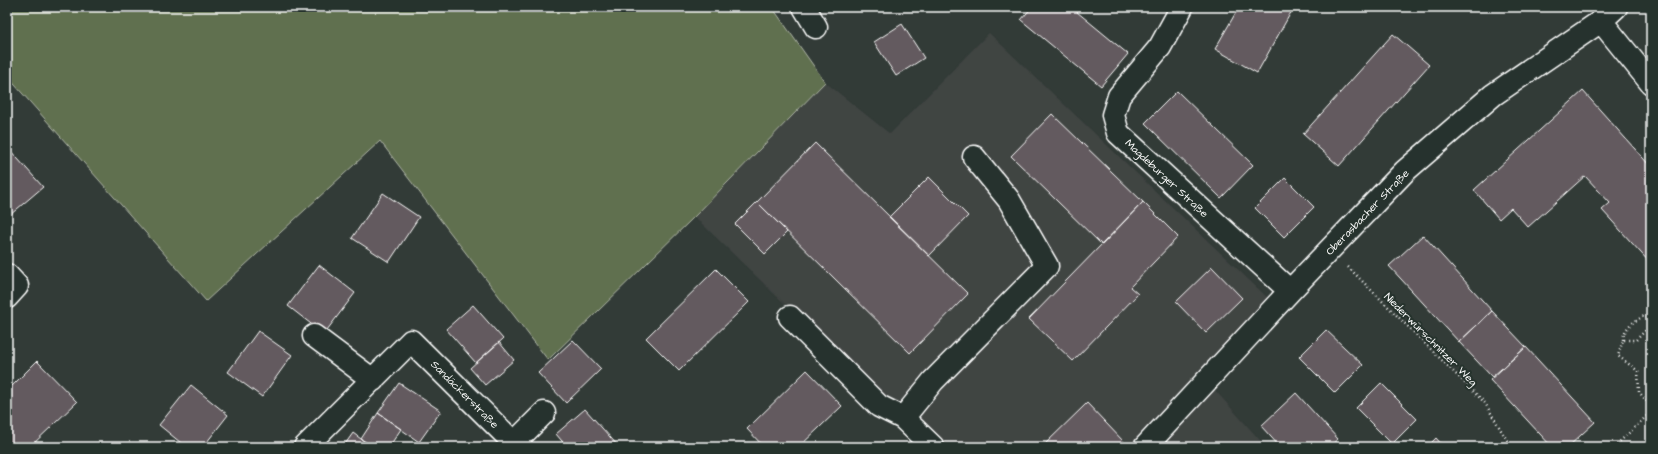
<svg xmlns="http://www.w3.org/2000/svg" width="1658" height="454" font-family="'Architects Daughter',sans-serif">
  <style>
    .built { fill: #414443 }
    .green { fill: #616f50; stroke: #b0b7a8 }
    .building { fill: #645a5e; stroke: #fff }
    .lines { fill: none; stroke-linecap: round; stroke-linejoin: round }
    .minor-casing { stroke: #fff; stroke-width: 25 }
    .path { stroke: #fff; stroke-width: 2.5; stroke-dasharray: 1 3; stroke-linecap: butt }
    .minor { stroke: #26332d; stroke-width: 22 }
    .labels { text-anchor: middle; stroke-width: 4; stroke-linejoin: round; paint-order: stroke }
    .street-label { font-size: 11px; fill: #fff; stroke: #26332d }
  </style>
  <rect width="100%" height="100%" fill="#323b37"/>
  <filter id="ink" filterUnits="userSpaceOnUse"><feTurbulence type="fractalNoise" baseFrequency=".025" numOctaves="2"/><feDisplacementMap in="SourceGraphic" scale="8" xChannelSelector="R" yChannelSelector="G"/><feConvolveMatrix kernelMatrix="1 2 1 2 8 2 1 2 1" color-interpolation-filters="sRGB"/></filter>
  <g filter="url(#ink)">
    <!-- built -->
    <path class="built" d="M989 33 1272 302 1204 378 1266 447H933L695 217 825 82 890 134Z"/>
    <!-- green -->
    <path class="green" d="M7 7H772L825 82 695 216 548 360 380 141 206 301 7 76Z"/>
    <!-- building -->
    <path class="building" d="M1032 7H1071L1128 54 1101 86 1021 20Z
      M1239 7H1294L1257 73 1215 49Z
      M902 24 924 58 896 76 874 42Z
      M1393 34 1429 65 1339 166 1303 134Z
      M1177 91 1253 165 1221 198 1145 123Z
      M1583 91 1651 167V264L1602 210 1610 203 1585 176 1528 227 1511 208 1499 219 1474 190Z
      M1052 114 1143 202 1102 245 1011 156Z
      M815 143 968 294 910 353 757 202Z
      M9 149 43 187 10 215 7 211V151Z
      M929 177 968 216 929 256 889 217Z
      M1285 178 1314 207 1284 237 1255 208Z
      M383 193 419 217 389 262 352 238Z
      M757 202 787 232 765 254 735 224Z
      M1143 202 1178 237 1130 287 1138 294 1073 361 1029 319Z
      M1423 235 1492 311 1459 342 1389 266Z
      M319 265 355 293 324 334 288 306Z
      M1212 267 1242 298 1206 333 1176 302Z
      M716 269 749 302 679 371 646 338Z
      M473 305 503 339 476 363 446 329Z
      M1492 311 1526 347 1492 377 1459 342Z
      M1326 330 1363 365 1335 393 1299 357Z
      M258 331 292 355 262 397 228 372Z
      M573 340 601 369 566 403 538 373Z
      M499 342 514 360 485 385 470 368Z
      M1526 347 1595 422 1568 447H1552L1490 380Z
      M37 361 77 402 30 447H7V391Z
      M807 370 842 406 799 447H764L747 429Z
      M399 383 441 411 419 442 378 413Z
      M1381 383 1417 419 1392 444 1356 408Z
      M191 385 228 415 203 447H186L159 425Z
      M1296 393 1338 439 1332 444 1334 447H1280L1261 426Z
      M1087 403 1124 442 1118 447H1042Z
      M585 409 619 447H567L556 434Z
      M378 413 401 429 389 447H373L361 439Z
      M353 433 361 439 373 447H343Z
      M1436 438 1444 447H1427Z"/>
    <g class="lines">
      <!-- minor casing -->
      <g class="minor-casing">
        <path id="minor" d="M804 7 816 27
          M1182 7 1160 47 1119 96 1113 115 1118 133 1290 291
          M1601 21 1651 83
          M7 275 17 286 7 297
          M790 317 879 406 903 418 933 447
          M314 336 373 380
          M903 418 933 381 1047 266 1009 200 974 157
          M514 443 544 413
          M305 447 411 341 518 447
          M1145 447 1290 291 1405 171 1493 95 1601 21 1616 7"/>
      </g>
      <!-- path -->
      <path class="path" d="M1348 267 1485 403 1511 447
        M1651 325 1636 340H1623L1618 356 1638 371 1639 392 1651 406
        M1623 340C1624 327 1633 322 1644 316L1651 319
        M1614 447 1651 412"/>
      <!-- minor -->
      <use href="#minor" class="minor"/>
    </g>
  </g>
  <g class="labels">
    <!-- street labels -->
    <g class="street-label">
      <text transform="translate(1167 178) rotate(43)" y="4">Magdeburger Straße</text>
      <text transform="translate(1367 212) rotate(-46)" y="4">Oberasbacher Straße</text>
      <text transform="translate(1431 339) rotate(45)" y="4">Niederwürschnitzer Weg</text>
      <text transform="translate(465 394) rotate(45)" y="4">Sandäckerstraße</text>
    </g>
  </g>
  <!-- margin -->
  <rect width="1658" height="454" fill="none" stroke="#26332d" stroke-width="24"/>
  <rect x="12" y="12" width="1634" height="430" fill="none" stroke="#fff" stroke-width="1.5" filter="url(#ink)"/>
</svg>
